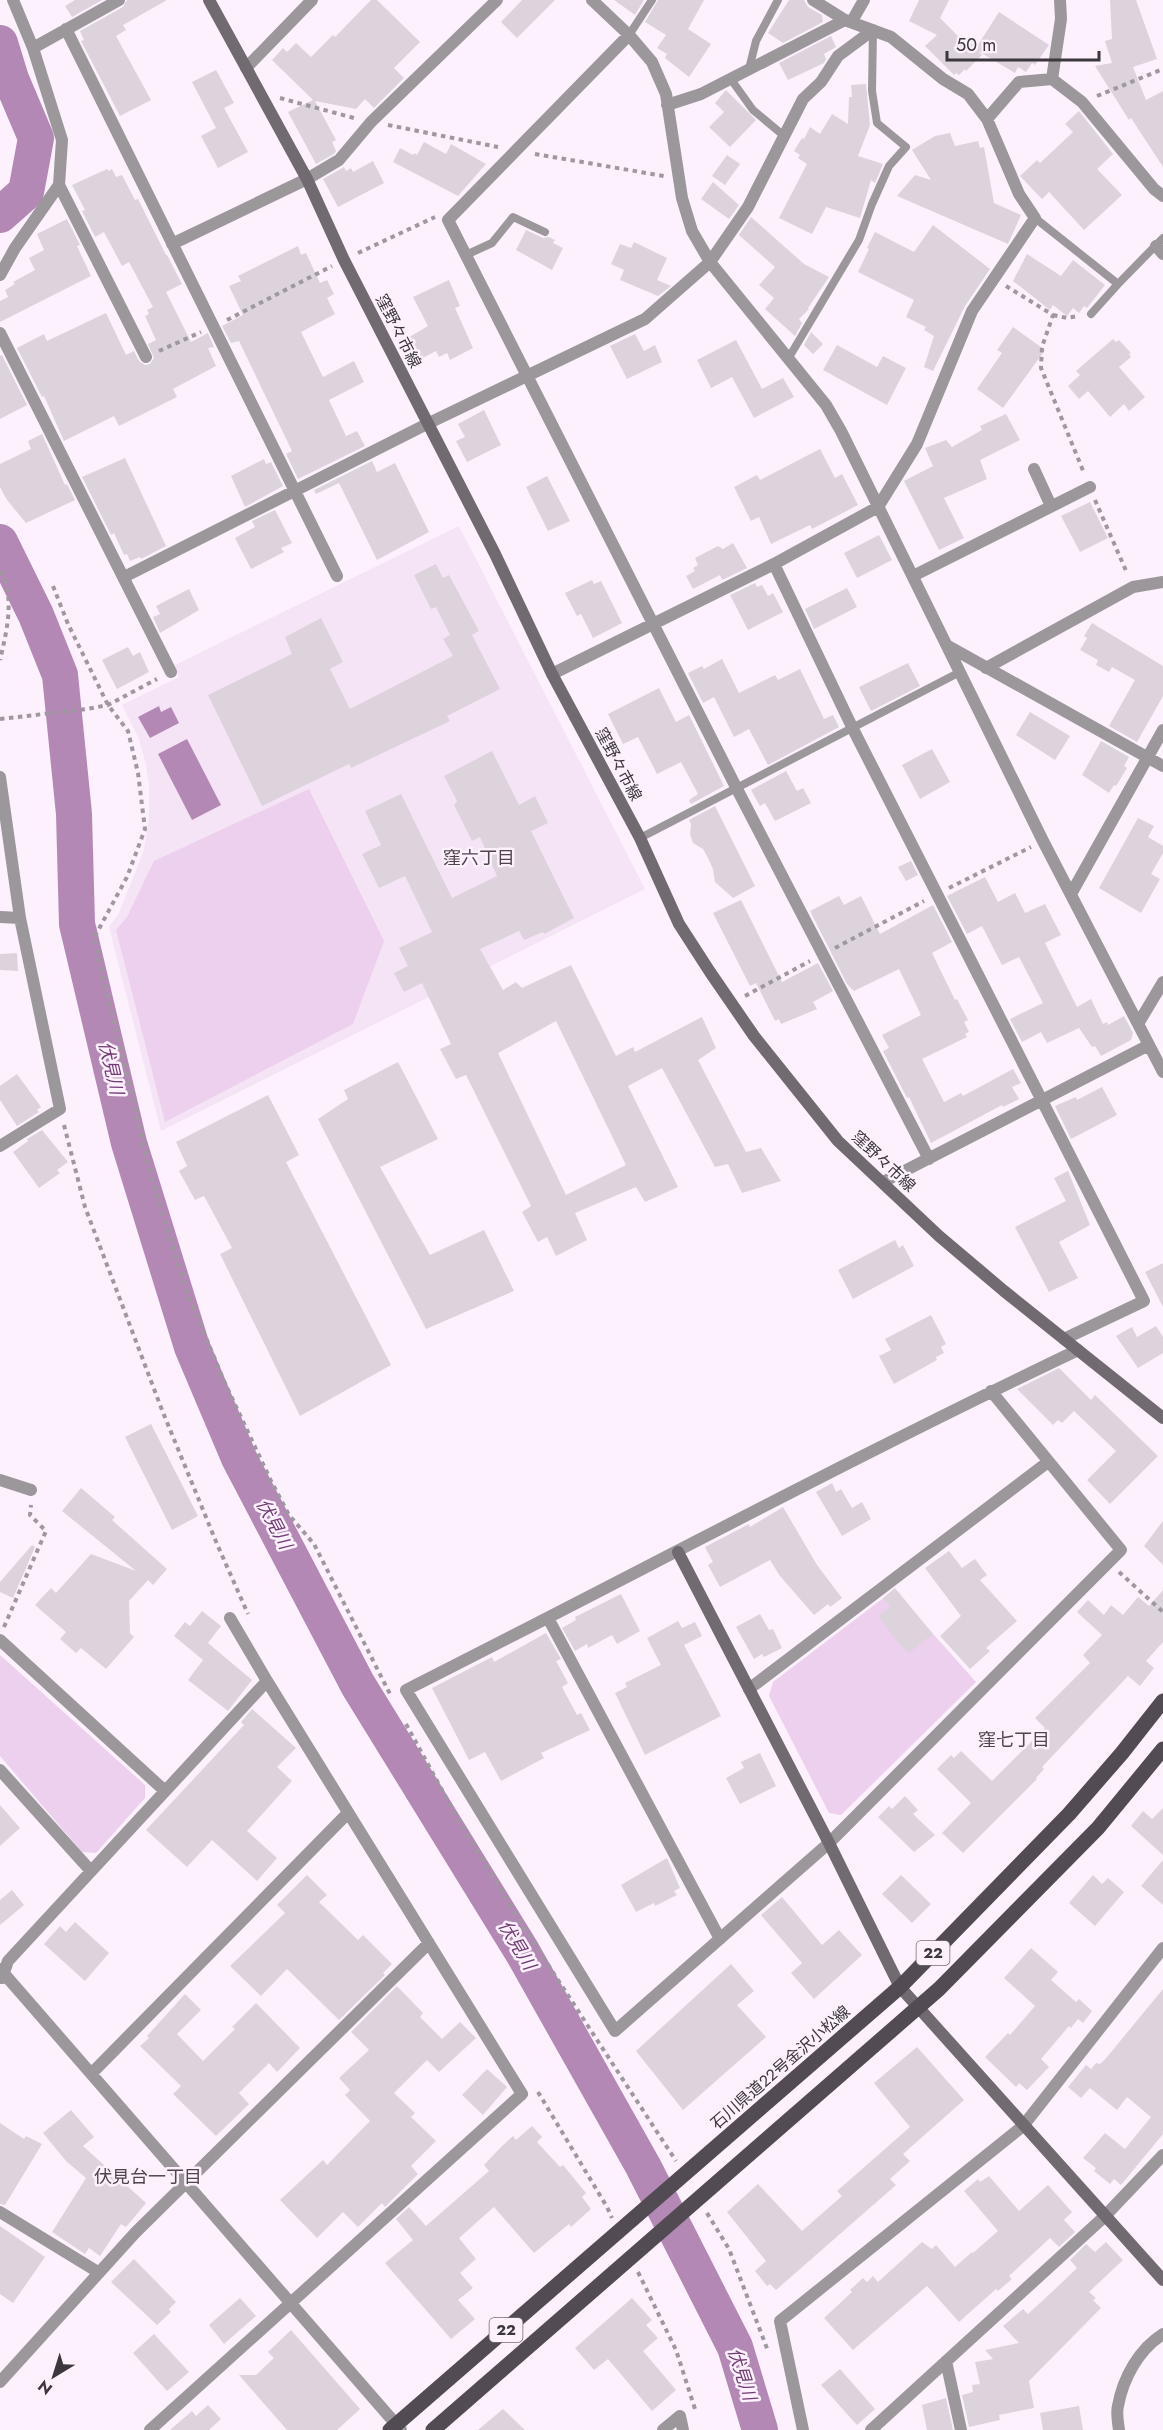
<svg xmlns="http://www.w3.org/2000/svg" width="1163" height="2430" font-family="Jost,'Noto Sans JP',sans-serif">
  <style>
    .built { fill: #f5e4f5 }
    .green { fill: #edd0ed }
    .water { fill: #b388b5 }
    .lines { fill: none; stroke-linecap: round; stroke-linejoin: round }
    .river { stroke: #b388b5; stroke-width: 36 }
    .building { fill: #ddd3dd; fill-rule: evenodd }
    .path { stroke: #a098a0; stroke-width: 4; stroke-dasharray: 4.5 4.5; stroke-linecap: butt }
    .lane { stroke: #9b979b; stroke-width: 8 }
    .street { stroke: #9b979b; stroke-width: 12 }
    .secondary { stroke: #716a71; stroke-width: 12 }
    .primary { stroke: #534b53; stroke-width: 15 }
    .labels { text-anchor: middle; stroke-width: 5; stroke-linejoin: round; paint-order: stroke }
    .shield { fill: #fcf1fc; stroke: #756f76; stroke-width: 1.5 }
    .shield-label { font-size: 15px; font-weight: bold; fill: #3b373c }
    .street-label { font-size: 16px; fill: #3b373c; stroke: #fcf1fc }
    .neighbourhood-label { font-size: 18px; fill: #4e464e; stroke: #fcf1fc }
    .water-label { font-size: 18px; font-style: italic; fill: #723c75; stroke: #fcf1fc }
  </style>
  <rect width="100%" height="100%" fill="#fcf1fc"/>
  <!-- built -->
  <path class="built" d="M459 526 645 889 161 1131 109 927 119 913 144 850 149 817V783L145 761 139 739 122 705 179 677 175 665Z"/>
  <!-- green -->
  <path class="green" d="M309 789 384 941 353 1024 165 1122 116 930 127 917 154 861Z
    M894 1590 976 1682 841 1815 829 1813 769 1696 773 1682Z
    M0 1655 145 1785V1798L96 1853 82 1852 0 1756Z"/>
  <!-- water -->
  <path class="water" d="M159 706 161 712 171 707 179 723 150 738 138 717Z
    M187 739 221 805 192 820 158 754Z"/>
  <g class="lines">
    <!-- river -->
    <path class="river" d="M0 43 11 79 36 138 26 192 0 215
      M0 542 36 615 60 675 74 814 77 924 129 1143 192 1347 239 1458 358 1685 523 1953 643 2166 735 2347 760 2430"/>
  </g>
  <!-- building -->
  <path class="building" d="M75 0H102L72 17 65 6Z
    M127 0H167L123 25 126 30 116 36 151 100 120 116 81 41 84 40 80 31 123 7Z
    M371 0H377L420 42 394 68 404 78 374 108 365 99 356 109 315 101 336 140 332 142 336 151 334 154 316 164 288 112 313 100 272 60 283 48 287 52 296 43 311 57 333 35 335 37Z
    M522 0H555L517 38 501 22Z
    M614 0H644L635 15Z
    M658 0H704L688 29 711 44 689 77 665 58 667 54 657 48 666 35 645 22Z
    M789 0H804L808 7 822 15 823 22 783 43 768 33Z
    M919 0H949L940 18 959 37 962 35 976 48 999 12 1049 45 1035 65 1032 63 1026 72 1018 67 1015 73 978 51 982 55 966 71 965 69 959 75 956 73 954 75 925 46 937 35 909 21Z
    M1110 0H1136L1157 59 1133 67 1146 100 1163 91V167L1131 118 1129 120 1095 66 1112 63 1105 41 1112 39Z
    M831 36 836 47 824 54 826 59 824 63 788 80 779 63Z
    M216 70 234 103 224 108 248 152 218 168 201 136 216 128 192 82Z
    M866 84 870 125 858 156 883 164 875 183 871 180 860 218 826 207 812 234 779 218 807 164 798 158 800 155 794 151 802 138 804 139 810 127 820 134 832 114 848 124 849 97H852L851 85Z
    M726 90 756 120 730 147 709 127 724 112 715 103Z
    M1079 111 1113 154 1097 169 1122 195 1084 230 1049 192 1042 199 1020 176 1037 160 1040 163 1073 132 1065 124Z
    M950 133 955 146 978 141 980 148 984 147 994 203 1021 215 1008 244 897 196 915 175 931 180 912 150 935 136Z
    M424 142 446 154 451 144 486 164 458 196 393 162 400 148 413 155 414 153 417 155Z
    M727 155 740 164 725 185 712 176Z
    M373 161 384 183 338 207 323 179 344 167 346 171 351 168 353 172Z
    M107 169 109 171 112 169 116 177 122 175 135 200 138 199 166 255H167L182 284 166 292 191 342 208 333 214 347 208 348 216 366 173 389 177 397 119 426 114 416 64 441 44 396 42 397 17 348 44 334 47 341 106 313 126 355 134 351 139 361 145 365 150 364 154 358 148 344 156 340 145 316 149 314 147 310 153 307 129 262 122 266 104 232 95 237 82 211 85 210 72 185Z
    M713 182 739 205 729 219 701 199Z
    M751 217 804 264 829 277 808 308 809 309 799 319 802 323 795 336 765 309 774 298 759 285 775 267 739 235Z
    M67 219 80 245 77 246 91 276 0 322V301L8 297 5 290 15 284 13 282 35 270 29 258 44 250 37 234Z
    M933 225 990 269 965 306 933 371 924 367 934 336 924 330 926 327 906 317 914 300 858 272 869 249 867 248 875 232 914 252Z
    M526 230 543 238 549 237 555 240 553 243 563 248 552 270 516 250Z
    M634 242 667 258 657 280 671 286 658 296 620 280 624 270 611 264 620 244 631 248Z
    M298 246 301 255 306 253 320 283 327 280 334 294 327 298 335 314 301 332 323 377 354 361 364 382 329 400 346 436 357 431 365 446 298 479 286 454 292 451 239 341 231 343 222 326 243 315 229 286 241 281 238 276Z
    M1027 254 1061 276 1073 260 1105 285 1087 308 1084 306 1079 313 1073 308 1067 316 1053 305 1050 310 1013 281Z
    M449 280 460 306 455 308 473 348 450 360 447 353 439 357 436 351 417 361 406 339 428 326 413 297Z
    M1013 327 1045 350 1003 408 977 389 1002 353 997 350Z
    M811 332 823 344 813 354 804 345Z
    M635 334 644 351 655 345 662 362 627 379 610 346Z
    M1113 339 1116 342 1119 340 1131 353 1129 354 1131 357 1119 367 1145 397 1129 411 1124 404 1110 417 1088 391 1079 399 1068 386 1080 375 1076 371Z
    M736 340 762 389 783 378 794 397 754 418 732 377 711 388 697 360Z
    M837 345 877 367 883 356 906 368 887 405 823 370Z
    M2 355 27 405 0 419V356Z
    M484 410 501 445 467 462 456 441 465 437 458 424Z
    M1006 414 1020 440 980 460 987 479 944 498 964 538 939 550 904 481 933 466 925 448 946 440 952 447 982 430 980 426Z
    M42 434 65 485 67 484 75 500 26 523 7 500 0 487V464L31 449 28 441Z
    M820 449 835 478 842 474 858 505 812 529 810 525 771 544 759 517 751 521 734 487 757 475 760 480Z
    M125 458 166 546 141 559 140 557 130 561 127 554 124 555 114 533 111 535 82 477Z
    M264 459 266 464 271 462 283 486 245 507 231 476Z
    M372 461 377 472 395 463 429 532 377 560 339 483 316 494 314 490Z
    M547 476 570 521 548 531 526 487Z
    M1090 502 1108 538 1080 552 1061 516Z
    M275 510 292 543 281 548 284 552 251 569 235 538 255 527 252 521Z
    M879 535 892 560 857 578 844 553Z
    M733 543 747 568 722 580 720 575 693 589 686 576 695 571 693 568 698 565 695 558 718 546 723 549Z
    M436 564 443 578 449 575 479 631 472 635 500 689 447 716 450 721 351 768 349 764 262 806 208 695 292 654 285 637 321 618 343 662 330 669 350 709 453 656 443 639 450 635 436 607 431 609 414 575Z
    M592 580 594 584 601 581 622 623 593 638 581 614 577 616 565 593Z
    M755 583 757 587 762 585 768 596 773 593 783 612 748 630 730 595Z
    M847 588 857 607 814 629 805 609Z
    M189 589 199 610 160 633 153 617 160 614 156 606Z
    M1092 623 1163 666V696L1137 742 1109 726 1135 680 1112 667 1109 672 1096 665 1098 660 1080 650 1087 638 1084 636Z
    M128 647 133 656 140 652 149 672 117 689 102 660Z
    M722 659 739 693 775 675 778 680 800 669 824 719 833 715 839 727 768 765 749 729 734 737 714 697 703 703 688 673 702 666 704 669Z
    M908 663 920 686 871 711 859 687Z
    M659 688 676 722 689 715 724 786 691 804 689 800 698 794 681 762 657 774 638 737 623 744 608 714Z
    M1030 712 1070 736 1055 760 1016 735Z
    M1101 741 1129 757 1124 766 1127 768 1116 786 1114 785 1109 793 1082 775Z
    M932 749 950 782 920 799 902 765Z
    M492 751 519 805 535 796 548 823 531 831 574 918 544 934 543 932 524 940 519 931 480 949 503 990 516 982 522 988 571 965 616 1056 633 1047 635 1052 702 1017 716 1048 698 1060 746 1152 761 1148 781 1181 742 1193 728 1164 715 1167 662 1068 628 1086 678 1187 645 1202 636 1187 575 1213 587 1240 556 1256 547 1237 538 1242 522 1212 531 1206 466 1075 456 1079 440 1049 451 1044 422 983 404 992 394 973 408 966 399 948 432 932 405 876 379 888 362 854 381 845 365 811 401 794 452 898 497 876 480 837 472 841 454 805 457 801 444 776ZM556 1021 626 1165 566 1195 498 1053Z
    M786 771 797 791 803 788 811 803 775 821 765 803 760 806 751 790Z
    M715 806 755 886 733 898 715 882 713 869 709 860 703 849 693 843 690 834 691 824 689 820Z
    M1138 818 1154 826 1148 837 1163 846V853L1151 874 1160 879 1141 913 1099 888Z
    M911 861 918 875 906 881 898 867Z
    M985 877 998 902 1015 893 1025 913 1045 904 1061 935 1045 943 1077 1007 1091 999 1103 1024 1107 1022 1108 1025 1124 1016 1133 1033 1131 1040 1101 1056 1095 1046 1092 1047 1079 1028 1047 1043 1041 1032 1022 1042 1010 1019 1043 1003 1019 957 1002 965 982 926 967 934 947 896Z
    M839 896 844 905 861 896 880 934 933 905 952 942 932 953 955 1000 957 999 968 1020 964 1022 969 1032 965 1034 967 1037 922 1059 944 1102 961 1093 963 1096 1013 1069 1021 1083 1012 1087 1019 1099 1003 1107 1002 1105 931 1143 909 1097 907 1098 883 1051 889 1048 882 1035 921 1015 899 969 854 991 847 984 810 911Z
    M741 900 782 982 818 963 833 991 813 1002 817 1009 781 1024 779 1019 775 1021 756 983 750 986 713 913Z
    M17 953 18 971 0 970V954Z
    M398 1062 438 1139 380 1167 430 1255 484 1230 514 1291 426 1329 318 1119 348 1099 344 1090Z
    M17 1074 41 1107 37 1110 39 1112 17 1126 0 1100V1086Z
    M1102 1087 1117 1115 1071 1139 1055 1106 1076 1097 1077 1100Z
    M268 1095 299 1155 286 1162 391 1365 300 1416 220 1254 232 1248 204 1196 195 1200 179 1171 187 1166 176 1142Z
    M42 1130 68 1162 57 1170 60 1173 39 1188 13 1152 28 1141 27 1139Z
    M1068 1171 1090 1225 1059 1242 1078 1278 1049 1292 1015 1227 1066 1201 1054 1178Z
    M895 1240 899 1248 903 1245 914 1266 853 1299 838 1270Z
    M1163 1263V1307L1145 1272Z
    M931 1315 946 1344 941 1347 944 1353 936 1357 937 1360 894 1384 879 1356 891 1350 885 1339Z
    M1156 1326 1163 1337V1353L1138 1368 1116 1336 1132 1327 1137 1337Z
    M1059 1368 1091 1400 1095 1395 1158 1456 1110 1504 1087 1480 1116 1451 1074 1411 1062 1423 1058 1420 1053 1425 1017 1389Z
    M151 1424 198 1516 172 1530 125 1437Z
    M832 1483 836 1492 841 1489 852 1508 862 1502 871 1519 842 1536 816 1492Z
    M81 1488 115 1517 112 1520 167 1569 153 1585 148 1580 129 1601 130 1633 134 1637 106 1669 81 1648 76 1653 60 1639 66 1632 35 1605 51 1588 56 1593 91 1554 136 1571 62 1511Z
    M783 1507 817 1565 842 1598 830 1607 828 1604 814 1615 780 1576 770 1560 720 1587 708 1565 713 1562 705 1547 749 1524 750 1527Z
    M1163 1521V1565L1144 1546Z
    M32 1545 35 1547 13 1598 0 1592V1582Z
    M949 1551 962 1568 975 1559 987 1575 980 1580 1017 1621 986 1648 990 1651 970 1669 940 1636 961 1616 925 1568Z
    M895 1588 933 1634 909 1653 899 1644 878 1616 890 1607 883 1598Z
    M1163 1590V1642L1146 1661 1154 1668 1140 1686 1128 1676 1042 1767 1044 1769 1036 1778 1037 1779 963 1853 942 1833 971 1803 937 1769 951 1755 954 1758 961 1751 992 1781 1045 1728 1035 1718 1090 1663 1083 1655 1102 1635 1077 1612 1088 1600 1104 1615 1111 1605 1123 1615 1138 1597 1149 1606Z
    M621 1594 640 1631 617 1644 612 1635 588 1648 587 1644 575 1651 562 1628 576 1620 575 1617Z
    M202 1611 221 1626 208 1643 252 1680 228 1711 188 1680 203 1660 174 1636 185 1622 190 1626Z
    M760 1614 769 1630 773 1629 782 1648 764 1657 762 1654 754 1659 736 1627Z
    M678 1621 682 1628 695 1622 702 1636 684 1645 721 1716 645 1755 615 1693 627 1687 625 1683 661 1665 647 1638Z
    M546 1633 561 1659 556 1661 568 1683 562 1687 577 1715 581 1713 590 1730 541 1753 544 1758 501 1781 485 1752 469 1760 432 1688 492 1657 494 1662Z
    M252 1709 296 1748 277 1767 292 1781 247 1831 277 1858 257 1881 212 1840 187 1867 146 1830 244 1725 241 1722Z
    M760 1753 776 1786 740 1804 726 1778 744 1768 741 1762Z
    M905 1796 918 1810 913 1814 935 1835 914 1852 878 1817 889 1806 892 1809Z
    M0 1805 20 1828 0 1846Z
    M1163 1808V1855L1131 1826 1143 1811 1152 1819Z
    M667 1858 680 1888 674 1891 677 1895 655 1906 654 1903 636 1912 621 1885Z
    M1163 1860V1905L1141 1886Z
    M307 1875 327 1895 319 1902 358 1940 363 1935 392 1964 383 1973 385 1975 339 2020 287 1969 261 1996 230 1966 285 1913 277 1905Z
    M901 1875 931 1904 912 1923 882 1894Z
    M1093 1875 1102 1884 1108 1878 1124 1892 1095 1926 1069 1903Z
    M12 1890 24 1905 0 1925V1900Z
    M782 1897 822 1945 839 1930 862 1955 814 1999 791 1973 802 1963 761 1915Z
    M75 1922 109 1953 85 1981 44 1944 60 1926 66 1932Z
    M1031 1948 1058 1972 1051 1980 1076 2002 1079 1999 1092 2011 1083 2023 1078 2019 1071 2028 1069 2026 1041 2059 1049 2067 1027 2090 1019 2083 1016 2087 985 2057 1008 2033 1010 2035 1035 2006 1004 1978Z
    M731 1964 754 1991 737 2005 766 2037 683 2110 636 2051Z
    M397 1986 423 2013 420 2017 442 2039 460 2022 476 2038 439 2072 427 2060 394 2093 415 2113 411 2117 436 2141 411 2166 418 2174 385 2207 382 2203 358 2227 343 2212 317 2238 280 2200 323 2160 327 2165 370 2121 345 2095 350 2090 339 2078 369 2050 351 2032Z
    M1163 1989V2134L1121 2185 1114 2179 1110 2184 1094 2171 1096 2168 1083 2158 1105 2133 1125 2149 1151 2117 1127 2097 1117 2110 1090 2088 1081 2098 1068 2087 1086 2065 1091 2069 1096 2063 1100 2064 1107 2057Z
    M185 1994 201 2010 177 2034 203 2061 235 2029 232 2027 256 2003 300 2048 277 2072 269 2063 239 2093 249 2104 216 2136 173 2094 181 2086 140 2046 149 2038 147 2036Z
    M917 2047 964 2100 903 2154 910 2161 890 2179 896 2185 776 2290 770 2284 767 2286 755 2271 766 2261 727 2212 758 2184 802 2231 842 2196 837 2191 910 2127 874 2083Z
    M487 2069 507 2087 483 2115 462 2095Z
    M71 2110 94 2137 83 2146 146 2203 126 2227 121 2224 100 2256 89 2248 85 2254 52 2232 86 2178 66 2161 43 2133Z
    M0 2123 24 2139 26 2136 42 2144 5 2205 0 2204Z
    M532 2126 542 2137 537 2142 560 2167 563 2165 586 2193 582 2197 591 2209 571 2227 569 2224 534 2253 494 2207 459 2238 476 2259 460 2273 473 2288 458 2300 475 2319 451 2339 385 2263 413 2240 396 2219 409 2207 426 2226 489 2171 484 2165 501 2147 513 2136 516 2140Z
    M989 2176 1019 2211 1048 2185 1072 2212 1064 2220 1075 2232 1059 2247 1050 2238 1009 2276 1012 2279 998 2291 996 2289 959 2322 927 2286 853 2350 824 2318 852 2292 850 2290 863 2278 867 2282 873 2276 878 2282 922 2242 932 2249 936 2245 955 2267 972 2252 973 2253 998 2231 964 2191 978 2179 980 2182Z
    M0 2226 45 2257 13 2303 0 2294Z
    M1106 2242 1123 2260 1089 2292 1096 2298 1093 2300 1101 2308 1029 2381 1034 2408 999 2415 1000 2420 969 2427 962 2395 973 2392 972 2385 980 2384 975 2362 993 2359 985 2350 1019 2343 1003 2326 1023 2309 1028 2314 1053 2291 1077 2268 1070 2260 1086 2244 1095 2252Z
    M134 2259 176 2302 169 2309 171 2312 157 2325 111 2282Z
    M240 2298 256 2316 224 2344 209 2325Z
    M632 2298 652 2320 646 2325 658 2338 643 2351 676 2390 652 2411 608 2359 594 2370 575 2348Z
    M291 2330 360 2409 337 2430H287L239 2375H256L274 2358 268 2352Z
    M154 2334 189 2372 167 2391 133 2353Z
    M840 2369 875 2409 857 2425 821 2385Z
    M946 2398 953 2430H927L922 2405Z
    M208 2405 221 2419 209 2430H170L192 2411 196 2416Z
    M1079 2406 1083 2430H1043L1040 2413Z
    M503 2409 525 2430H478Z"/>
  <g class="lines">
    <!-- path -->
    <path class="path" d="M1097 96 1163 69
      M280 98 354 118
      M388 125 498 147
      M535 154 664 176
      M358 253 435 217
      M1006 286 1053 315 1042 347 1041 368 1084 473
      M1053 315 1067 318 1078 316
      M227 320 332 266
      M159 351 201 332
      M1095 500 1127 573
      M0 571C16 596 6 634 0 660
      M53 586 68 624 108 705 128 731 138 773 145 829 127 877 94 938 152 1179 187 1292 224 1381 271 1481 289 1515 314 1544 391 1696
      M0 719 87 709 108 705 157 679
      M949 888 1031 847
      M835 948 924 901
      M745 996 810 961
      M64 1125 85 1207 162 1410 217 1544 248 1614
      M1119 1572 1163 1612
      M4 1627 46 1531 30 1515 31 1505
      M406 1724 455 1814 528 1934 676 2161
      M538 2092 607 2207 612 2218
      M707 2213 729 2249 768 2351
      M638 2272 676 2350 695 2409"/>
    <!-- lane -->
    <path class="lane" d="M629 35 652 0
      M749 69 756 41 778 0
      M730 78 753 110 783 135
      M1035 218 1118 284 1091 314
      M466 255 492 243 513 217 545 232
      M1118 284 1163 238
      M788 359 859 240 872 204 889 166 906 147 877 123 872 91 873 30
      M640 838 960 672"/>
    <!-- street -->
    <path class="street" d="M592 0 629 35 652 62 666 94 682 198 692 231 710 262 826 405 841 431 1043 841 1163 1072
      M852 21 864 0
      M66 29 337 576
      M629 35 448 220 737 789 929 1159
      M33 48 119 0
      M246 68 312 0
      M1052 79 1082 102 1154 189 1163 196
      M667 105 701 94 845 20
      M987 119 1019 82 1052 79 1061 19 1060 0
      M59 185 146 357
      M172 244 307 179 339 160 371 122 497 0
      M1156 246 1163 254
      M0 275 15 248 59 185 62 140 33 48 13 0
      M0 333 171 672
      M1034 469 1051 506
      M774 564 853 729 1144 1301 1064 1339
      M913 576 1090 487
      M124 577 427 424 645 319 710 262 748 207 803 99 821 82 838 56 873 30
      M948 646 1163 766
      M986 668 1133 587 1163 582
      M552 674 774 564 878 507 917 444 972 311 1035 218 1019 194 987 119 968 94 943 79 891 37 845 20 813 0
      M0 777 20 918
      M1071 894 1163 730
      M0 917 20 918 60 1109 0 1146
      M1138 1024 1163 982
      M883 1182 1149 1045
      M991 1391 1121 1550 829 1843 615 2031 406 1690C630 1577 851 1458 1078 1350
      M0 1480 31 1490
      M548 1618 720 1939
      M0 1640 165 1791
      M749 1689 1048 1462
      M0 1770 90 1870
      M0 1969 401 2430
      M2 1978 8 1961 267 1681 230 1618
      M91 2074 348 1813
      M0 2212 98 2272
      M946 2361 961 2430
      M0 2382 135 2233 429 1943
      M150 2430 522 2094 267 1681
      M663 2430 680 2416 683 2430
      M803 2430 780 2321 1023 2126 1163 1948
      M871 2430 1104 2217 1163 2155
      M1119 2430C1118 2422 1116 2413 1118 2406 1123 2378 1139 2349 1163 2334"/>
    <!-- secondary -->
    <path class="secondary" d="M209 0 307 179 344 260 495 554 552 674 640 838 679 924 710 972 754 1036 838 1141 939 1236 1004 1291 1163 1418
      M678 1552 829 1843 900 1987 1163 2280"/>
    <!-- primary -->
    <path class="primary" d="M390 2430 900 1987 1069 1814 1122 1753 1163 1701
      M433 2430 939 1989 1098 1828 1163 1749"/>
  </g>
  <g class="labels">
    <!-- shield labels -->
    <g class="shield">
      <rect x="916.5" y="1941" width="33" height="24" rx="4.5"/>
      <rect x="489.5" y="2318" width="33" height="24" rx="4.5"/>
    </g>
    <g class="shield-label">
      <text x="933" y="1958">22</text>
      <text x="506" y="2335">22</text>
    </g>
    <!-- street labels -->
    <g class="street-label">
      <text transform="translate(399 331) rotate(63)" y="6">窪野々市線</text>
      <text transform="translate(619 764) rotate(62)" y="6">窪野々市線</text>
      <text transform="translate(884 1161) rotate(43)" y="6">窪野々市線</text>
      <text transform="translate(780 2067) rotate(-41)" y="6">石川県道22号金沢小松線</text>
    </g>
    <!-- neighbourhood labels -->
    <g class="neighbourhood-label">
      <text x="479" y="864">窪六丁目</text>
      <text x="1014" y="1746">窪七丁目</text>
      <text x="148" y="2183">伏見台一丁目</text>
    </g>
    <!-- water labels -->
    <g class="water-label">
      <text transform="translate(111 1068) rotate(77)" y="6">伏見川</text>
      <text transform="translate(274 1524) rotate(62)" y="6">伏見川</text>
      <text transform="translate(517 1945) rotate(59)" y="6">伏見川</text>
      <text transform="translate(742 2374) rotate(72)" y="6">伏見川</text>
    </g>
  </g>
  <!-- north arrow -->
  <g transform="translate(54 2376) rotate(218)" stroke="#fcf1fc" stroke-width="4.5" paint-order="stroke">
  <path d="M0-4.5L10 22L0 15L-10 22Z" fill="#3b373c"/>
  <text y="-9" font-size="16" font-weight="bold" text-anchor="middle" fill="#3b373c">N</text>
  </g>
  <!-- scale -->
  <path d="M947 51v9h152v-9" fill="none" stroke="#3b373c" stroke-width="3"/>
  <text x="956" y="51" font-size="18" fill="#3b373c" stroke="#fcf1fc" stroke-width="4.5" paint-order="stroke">50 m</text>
</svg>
